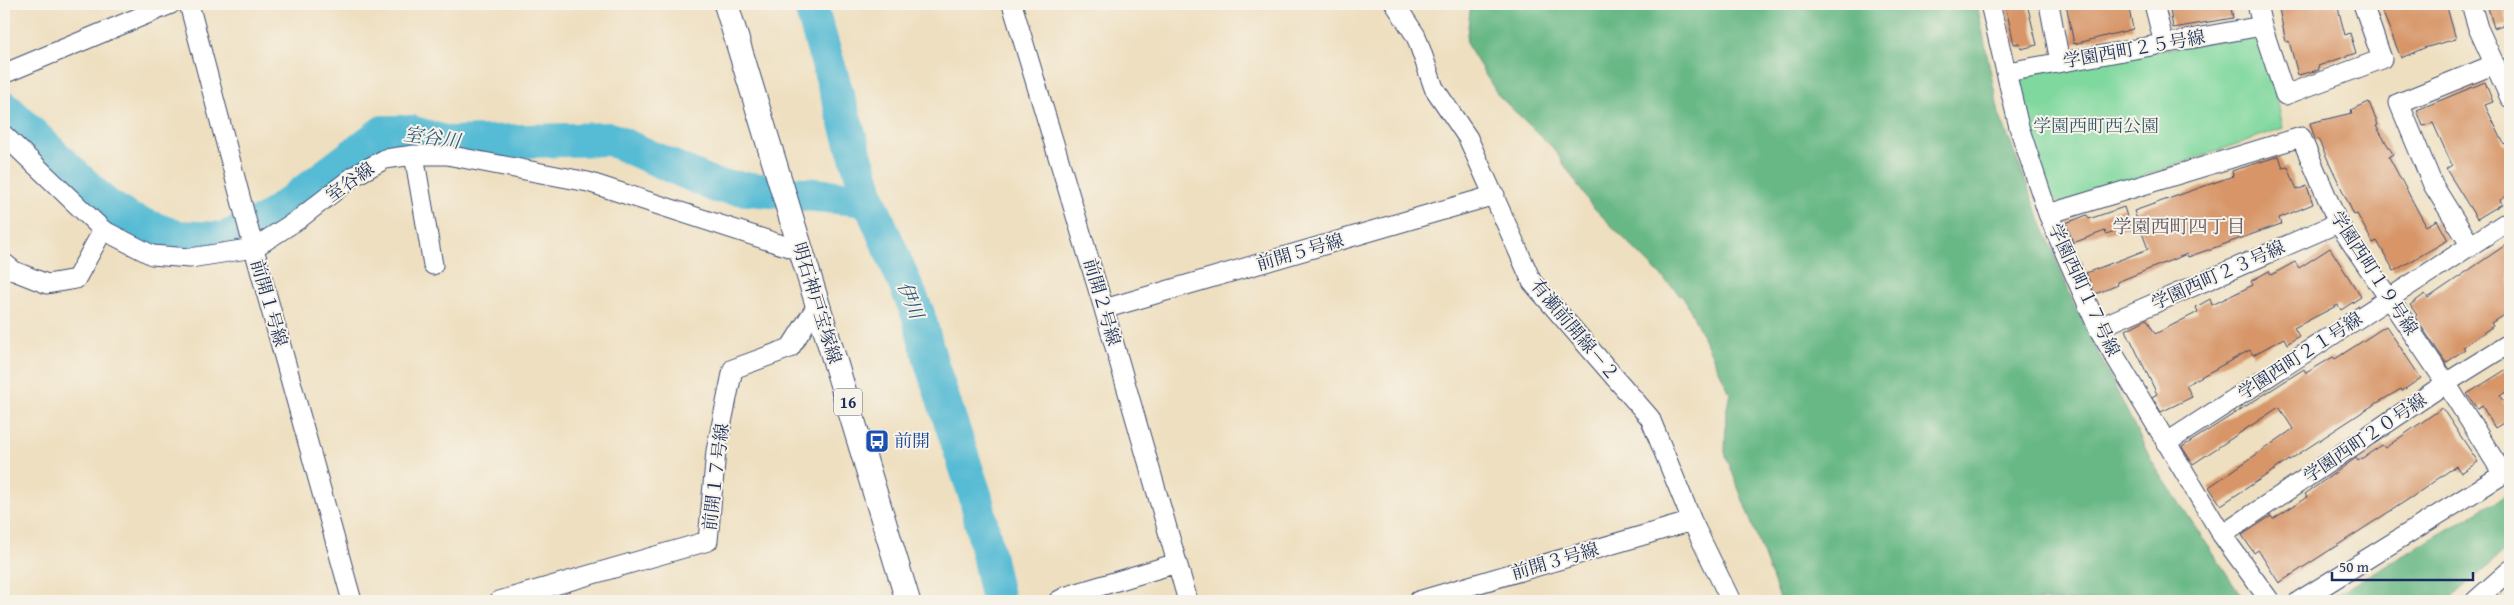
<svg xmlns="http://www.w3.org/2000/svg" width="2514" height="605" font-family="'Gentium Book Plus','Noto Serif JP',serif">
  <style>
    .green { fill: #7fd89e; stroke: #4d847e }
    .forest { fill: #67b885; stroke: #417472 }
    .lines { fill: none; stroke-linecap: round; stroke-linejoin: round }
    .river { stroke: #56bbd4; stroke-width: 34 }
    .building { fill: #d79568 }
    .minor-casing { stroke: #3b496d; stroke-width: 21 }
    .major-casing { stroke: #3b496d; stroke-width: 26 }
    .minor { stroke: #fff; stroke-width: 19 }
    .major { stroke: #fff; stroke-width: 24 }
    .labels { text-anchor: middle; stroke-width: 4; stroke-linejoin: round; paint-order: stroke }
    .shield { fill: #f7f3e8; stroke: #5d6a87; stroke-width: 1 }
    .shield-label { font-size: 16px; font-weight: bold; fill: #1b2f5e }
    .street-label { font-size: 18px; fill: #1b2f5e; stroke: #f7f3e8 }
    .park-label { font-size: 18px; fill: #34596e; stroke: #f7f3e8 }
    .transit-label { font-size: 18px; fill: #164399; stroke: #f7f3e8; text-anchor: start }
    .water-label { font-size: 19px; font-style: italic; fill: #2d5981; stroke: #f7f3e8 }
    .neighbourhood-label { font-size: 19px; fill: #5d5362; stroke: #f7f3e8 }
  </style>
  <rect width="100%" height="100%" fill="#f7f3e8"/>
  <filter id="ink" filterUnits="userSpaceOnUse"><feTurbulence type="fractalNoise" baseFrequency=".02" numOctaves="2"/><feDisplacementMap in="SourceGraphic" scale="10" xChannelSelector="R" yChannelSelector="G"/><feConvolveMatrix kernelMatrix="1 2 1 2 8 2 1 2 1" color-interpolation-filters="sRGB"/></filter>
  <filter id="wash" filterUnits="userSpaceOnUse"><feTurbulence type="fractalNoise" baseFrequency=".0096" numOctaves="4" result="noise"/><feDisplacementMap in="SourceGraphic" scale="20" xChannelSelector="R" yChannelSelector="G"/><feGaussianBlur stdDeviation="1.12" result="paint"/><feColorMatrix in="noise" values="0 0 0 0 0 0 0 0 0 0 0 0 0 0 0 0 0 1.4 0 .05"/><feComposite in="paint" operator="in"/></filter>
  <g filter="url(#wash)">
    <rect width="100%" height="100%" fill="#eedfc0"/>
    <!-- green -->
    <path class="green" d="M2245 36 2260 41 2278 103 2283 128 2062 204 2049 197 2017 87 2023 74Z"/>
    <!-- forest -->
    <path class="forest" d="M1471 4H1977L1999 114 2073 302 2152 462 2245 601H1781L1725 453 1726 413 1730 393 1686 301 1591 205 1553 148 1498 95 1466 43Z
      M2510 493V546L2447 601H2325Z"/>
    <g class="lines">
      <!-- river -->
      <path class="river" d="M810 4 869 200 918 314 932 366 976 498 998 601
        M4 107 105 204 130 220 177 237 223 239 268 219 383 132H411L448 143 610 139 716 186 869 200"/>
    </g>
    <g id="blocks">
      <!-- building -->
      <path class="building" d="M2005 4H2027L2037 45 2021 49 2020 43 2014 44Z
        M2066 4H2128L2133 29 2074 44Z
        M2169 4H2230L2233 18 2173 28Z
        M2278 4H2337L2345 35 2350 33 2356 53 2318 66 2319 70 2298 75 2289 41 2286 42Z
        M2392 4H2446L2456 39 2424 48 2401 58 2381 8Z
        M2487 4H2502L2508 23 2494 28Z
        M2485 82 2493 102 2485 105 2504 144 2506 143 2510 151V194L2500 200 2502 204 2477 219 2446 169 2452 165 2433 123 2423 126 2417 110Z
        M2369 102 2378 125 2376 126 2393 154 2389 157 2426 226 2437 220 2448 240 2394 271 2377 241 2373 243 2357 214 2354 215 2318 139 2315 140 2310 123 2352 113 2351 110Z
        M2279 156 2283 168 2288 167 2297 190 2307 186 2313 204 2279 218 2281 224 2188 257 2187 254 2117 282 2118 285 2095 294 2086 273 2148 249 2134 211 2233 176 2232 171Z
        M2124 207 2130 226 2106 234 2105 231 2073 243 2066 223 2087 215 2089 219Z
        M2510 242V311L2491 323 2493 326 2463 347 2465 349 2446 363 2415 317 2417 315 2410 305 2425 294 2428 298Z
        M2330 248 2361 297 2341 310 2338 305 2294 328 2299 336 2287 344 2284 338 2253 355 2250 350 2186 385 2192 397 2161 412 2152 397 2157 394 2126 330 2147 319 2155 334 2198 312 2196 307 2210 299 2212 305 2253 285 2251 281 2269 271 2271 275 2295 262 2299 268Z
        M2386 326 2421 378 2402 391 2401 389 2367 409 2221 505 2209 487 2293 429 2279 407 2193 464 2182 447 2304 369 2306 373 2333 357 2335 359Z
        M2510 367V389L2500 396 2510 412V419L2495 428 2482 406 2477 409 2467 394Z
        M2442 408 2478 462 2461 473 2456 466 2412 497 2279 583 2258 550 2254 553 2242 535 2271 516 2273 519 2307 497 2305 494 2356 458 2358 461 2382 445 2385 448Z"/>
    </g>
  </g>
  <g filter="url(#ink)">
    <use href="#blocks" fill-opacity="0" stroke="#3b496d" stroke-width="1"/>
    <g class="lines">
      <!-- minor casing -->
      <g class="minor-casing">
        <path id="minor" d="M189 4 251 238 352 601
          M1012 4 1104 309 1188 601
          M1395 4 1416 36 1434 88 1468 138 1532 282 1650 418 1692 521 1731 601
          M1990 4 2019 127 2048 214 2098 328 2222 535 2270 601
          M2049 4 2060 62
          M2154 4 2164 44
          M2257 4 2262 26 2285 95 2382 59 2363 4
          M2471 4 2478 28 2510 98
          M4 71 8 72 171 4
          M2007 72 2262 26
          M4 135 103 230 152 255 190 258 254 248 299 219 354 176 385 159 414 155H447L588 182 801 251
          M414 155 433 265
          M2048 214 2301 137 2338 223 2446 383 2503 474
          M2471 246 2433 185 2399 103 2495 64
          M4 263 14 271 47 284 76 279 103 230
          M1104 309 1495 195
          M2098 328 2338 223
          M2166 443 2510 220
          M2222 535 2446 383 2510 343
          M499 601 708 541 716 451 733 369 790 348 818 304
          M1058 601 1067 596 1177 563
          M1418 601 1692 521
          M2299 601 2510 470
          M2475 601 2510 570"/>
      </g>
      <!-- major casing -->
      <g class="major-casing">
        <path id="major" d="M726 4 908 601"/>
      </g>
      <!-- minor -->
      <use href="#minor" class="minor"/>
      <!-- major -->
      <use href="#major" class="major"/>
    </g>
  </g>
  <!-- icons -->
  <defs>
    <g id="bus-square" transform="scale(1.25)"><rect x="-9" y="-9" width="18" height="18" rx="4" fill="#1a4fb4" stroke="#f7f3e8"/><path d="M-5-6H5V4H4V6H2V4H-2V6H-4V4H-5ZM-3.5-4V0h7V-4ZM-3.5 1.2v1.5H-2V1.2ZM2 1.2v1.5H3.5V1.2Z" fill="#fff"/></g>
  </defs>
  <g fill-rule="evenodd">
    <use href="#bus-square" x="877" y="441"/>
  </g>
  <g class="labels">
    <!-- shield labels -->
    <rect class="shield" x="834" y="388.5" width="28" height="27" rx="4"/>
    <g class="shield-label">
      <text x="848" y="408">16</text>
    </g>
    <!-- street labels -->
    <g class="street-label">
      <text transform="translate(2134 49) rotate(-10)" y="6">学園西町２５号線</text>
      <text transform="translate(350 182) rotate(-35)" y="6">室谷線</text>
      <text transform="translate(1300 252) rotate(-16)" y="6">前開５号線</text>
      <text transform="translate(2374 273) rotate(57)" y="6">学園西町１９号線</text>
      <text transform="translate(2218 275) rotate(-24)" y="6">学園西町２３号線</text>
      <text transform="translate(2084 290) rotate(65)" y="6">学園西町１７号線</text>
      <text transform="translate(1102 302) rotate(74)" y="6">前開２号線</text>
      <text transform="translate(269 303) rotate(74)" y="6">前開１号線</text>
      <text transform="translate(817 303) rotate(73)" y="6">明石神戸宝塚線</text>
      <text transform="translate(1575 330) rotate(50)" y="6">有瀬前開線－２</text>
      <text transform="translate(2300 356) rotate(-33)" y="6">学園西町２１号線</text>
      <text transform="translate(2365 438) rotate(-34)" y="6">学園西町２０号線</text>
      <text transform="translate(716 477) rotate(-83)" y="6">前開１７号線</text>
      <text transform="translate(1555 561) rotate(-16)" y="6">前開３号線</text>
    </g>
    <!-- park labels -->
    <g class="park-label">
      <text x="2096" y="132">学園西町西公園</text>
    </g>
    <!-- transit labels -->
    <g class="transit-label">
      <text x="894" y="447">前開</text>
    </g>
    <!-- water labels -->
    <g class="water-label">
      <text transform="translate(432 137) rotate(8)" y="7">室谷川</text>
      <text transform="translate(911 300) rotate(68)" y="7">伊川</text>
    </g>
    <!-- neighbourhood labels -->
    <g class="neighbourhood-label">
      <text x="2179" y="233">学園西町四丁目</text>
    </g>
  </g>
  <!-- margin -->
  <rect width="2514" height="605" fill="none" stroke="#f7f3e8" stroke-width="20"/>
  <!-- scale -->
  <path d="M2332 572v8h141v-8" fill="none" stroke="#1b2f5e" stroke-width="2.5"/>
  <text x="2339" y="572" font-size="15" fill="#1b2f5e" stroke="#f7f3e8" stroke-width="4" paint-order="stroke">50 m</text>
</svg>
